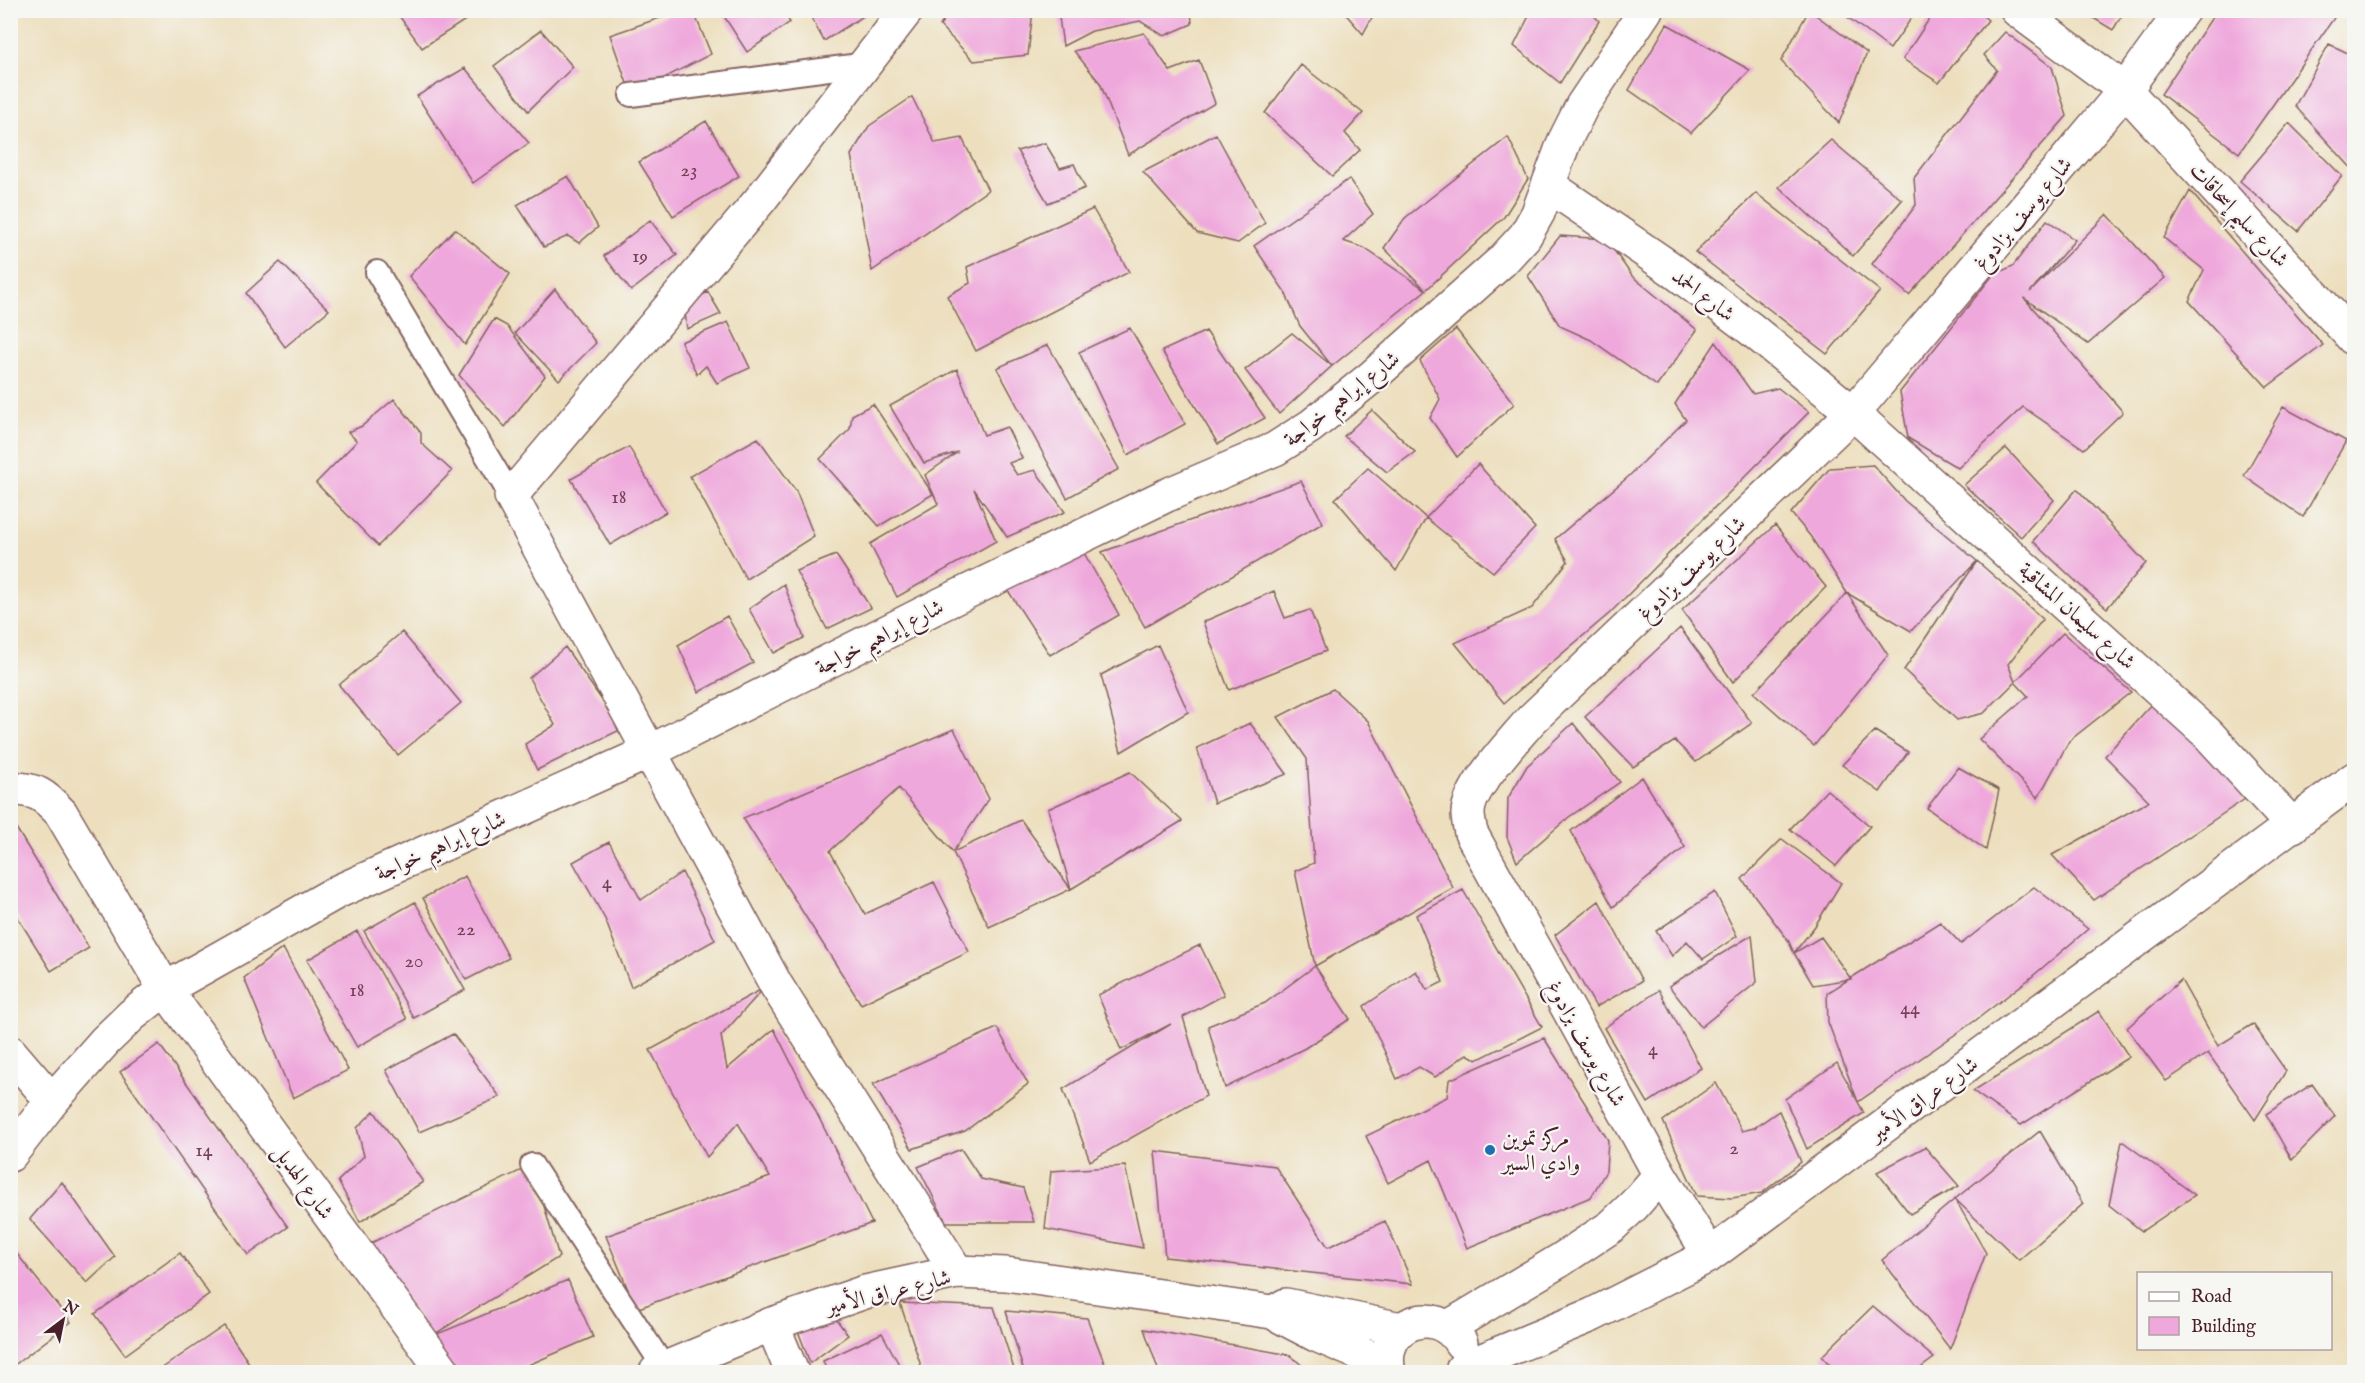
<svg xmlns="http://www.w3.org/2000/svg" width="2365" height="1383" font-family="'IM FELL English',Amiri,serif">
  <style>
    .building { fill: #efa8dc }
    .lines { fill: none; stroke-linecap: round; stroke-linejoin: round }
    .service-casing { stroke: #83625e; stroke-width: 26 }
    .minor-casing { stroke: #83625e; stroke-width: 36 }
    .secondary-casing { stroke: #83625e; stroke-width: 36 }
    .service { stroke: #fff; stroke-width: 22 }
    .minor { stroke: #fff; stroke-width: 33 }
    .secondary { stroke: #fff; stroke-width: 33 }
    .poi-dot { fill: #1f6fb2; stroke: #f6f6f2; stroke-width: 2 }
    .labels { text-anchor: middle; stroke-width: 4.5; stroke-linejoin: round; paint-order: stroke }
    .number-label { font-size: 20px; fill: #734157 }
    .street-label { font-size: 22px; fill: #4a1f2b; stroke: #f6f6f2 }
    .poi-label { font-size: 22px; fill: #4a1f2b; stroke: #f6f6f2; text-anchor: start }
  </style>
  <rect width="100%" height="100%" fill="#f6f6f2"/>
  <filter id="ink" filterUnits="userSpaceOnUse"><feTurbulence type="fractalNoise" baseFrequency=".0167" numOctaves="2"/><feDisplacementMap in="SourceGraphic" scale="12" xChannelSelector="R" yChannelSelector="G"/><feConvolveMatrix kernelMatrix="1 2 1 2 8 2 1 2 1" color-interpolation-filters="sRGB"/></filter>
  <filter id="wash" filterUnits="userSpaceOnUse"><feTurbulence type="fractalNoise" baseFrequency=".008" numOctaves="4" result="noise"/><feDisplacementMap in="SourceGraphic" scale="24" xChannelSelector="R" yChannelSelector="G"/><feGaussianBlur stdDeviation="1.35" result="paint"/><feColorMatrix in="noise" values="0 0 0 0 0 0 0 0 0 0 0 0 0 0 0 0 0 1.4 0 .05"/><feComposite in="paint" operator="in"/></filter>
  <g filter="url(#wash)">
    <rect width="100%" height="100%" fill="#eddfbe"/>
    <g id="blocks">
      <!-- building -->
      <path class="building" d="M395 10H481L422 48Z
        M683 10H693L711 54 631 95 610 35Z
        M720 10H780L790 22 747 52Z
        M807 10H873L824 41Z
        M950 10H1033L1028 55 974 61 940 26Z
        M1058 10H1191L1192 24 1164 36 1140 21 1092 31 1063 46Z
        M1342 10H1376L1363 34Z
        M1482 10H1509L1504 18Z
        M1532 10H1589L1599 21 1560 83 1514 46Z
        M1809 10 1867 53 1839 123 1781 61Z
        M1838 10H1917L1890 49Z
        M1935 10H1976L1988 20 1939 83 1903 59Z
        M2080 10H2125L2113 30Z
        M2217 10H2324L2334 18 2239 153 2161 94Z
        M1667 24 1750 70 1691 133 1629 90Z
        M541 30 573 67 528 111 494 66Z
        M2005 32 2052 67 2067 116 1909 295 1872 264 1916 205 1914 178 1997 70 1984 55Z
        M1144 33 1170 71 1199 60 1215 103 1128 155 1100 83 1074 51Z
        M2329 44 2354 56V171L2295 106Z
        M1301 65 1363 113 1345 133 1360 150 1332 176 1265 113Z
        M465 68 529 143 473 183 417 96Z
        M912 97 935 143 962 138 988 190 872 271 851 155 869 126Z
        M706 121 739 176 673 216 639 162Z
        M2289 123 2342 176 2298 231 2240 181Z
        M1216 134 1265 223 1238 243 1197 233 1143 172Z
        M1508 137 1528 179 1504 217 1426 290 1332 366 1300 326 1285 292 1254 246 1349 179 1373 214 1343 241 1364 248 1426 290 1384 248 1405 218Z
        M1831 140 1902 200 1853 256 1779 187Z
        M1045 143 1060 168 1074 164 1085 188 1048 203 1017 151Z
        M568 176 598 227 579 243 568 236 544 247 517 205Z
        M2190 191 2323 345 2267 387 2189 301 2204 270 2164 238Z
        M1756 193 1880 291 1827 354 1695 252Z
        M1093 209 1129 272 976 351 947 296 970 283 967 267Z
        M2107 214 2165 278 2088 344 2024 298 2123 412 2084 449 2023 407 1958 468 1908 438 1900 392 1993 275 2013 266 2047 220 2075 240 2030 292Z
        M650 220 677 255 631 291 604 256Z
        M455 229 510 274 465 345 409 276Z
        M1560 236 1606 239 1632 276 1697 330 1657 386 1591 340 1560 326 1528 276Z
        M280 262 329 310 285 347 246 293Z
        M555 289 596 343 559 380 515 333Z
        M708 292 721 314 687 329 684 304Z
        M494 319 507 326 545 376 505 427 459 375Z
        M728 322 750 368 717 383 706 366 697 374 681 342Z
        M1130 328 1185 424 1128 455 1079 352Z
        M1456 329 1514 404 1457 457 1430 418 1440 399 1420 361Z
        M1206 331 1265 418 1218 444 1162 351Z
        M1292 333 1332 366 1279 414 1245 370Z
        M1716 342 1753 394 1778 388 1809 412 1610 613 1504 703 1455 643 1532 608 1568 561 1555 539 1628 477 1686 420 1675 404Z
        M1048 345 1119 469 1067 498 997 368Z
        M957 369 984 435 1007 427 1022 458 1009 463 1017 475 1035 470 1065 512 1007 537 974 489 996 541 897 597 870 544 938 504 925 475 958 452 924 463 890 406Z
        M394 399 421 433V443L452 471 378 546 316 483 357 441 348 432 362 426Z
        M873 404 933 494 879 526 820 459 850 429 852 415Z
        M2283 407 2346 441 2303 517 2244 476Z
        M1372 410 1415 452 1387 472 1344 436Z
        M758 438 796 491 814 536 746 579 690 476Z
        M629 447 666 512 610 545 571 479Z
        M2006 448 2054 500 2021 537 1964 485Z
        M1478 464 1535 528 1493 572 1426 518Z
        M1873 465 1905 501 1977 561 2043 619 2008 664 2015 682 2063 633 2131 692 2069 741 2038 798 1979 739 2028 696 2015 682 1984 713 1957 720 1904 670 1977 561 1911 631 1847 593 1888 655 1814 746 1754 693 1847 593 1811 537 1791 513 1830 468Z
        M1368 468 1426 518 1396 571 1335 499Z
        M1301 481 1323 523 1145 627 1102 552Z
        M2077 489 2146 563 2107 608 2084 589 2033 541Z
        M1775 525 1826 587 1733 682 1682 610Z
        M1084 553 1119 615 1050 655 1007 589Z
        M836 555 871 608 827 629 796 571Z
        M784 584 804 638 774 653 749 609Z
        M1274 591 1285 618 1310 610 1326 651 1229 690 1203 622Z
        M727 616 753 663 699 692 678 645Z
        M1680 628 1752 723 1696 762 1675 741 1633 767 1585 717Z
        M402 632 461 703 398 755 339 685Z
        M1158 645 1188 712 1121 752 1101 675Z
        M565 647 622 729 537 770 525 744 555 725 529 678Z
        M1333 689 1368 721 1453 888 1315 966 1295 871 1314 863 1307 759 1278 717Z
        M2153 703 2251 795 2094 900 2052 855 2149 801 2105 756Z
        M1250 723 1287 774 1214 803 1197 748Z
        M1573 723 1620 782 1569 817 1517 862 1507 837 1508 798 1527 766Z
        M954 729 989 799 953 852 899 788 830 851 865 914 934 882 969 952 861 1004 743 818Z
        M1875 731 1908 752 1880 792 1842 765Z
        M1958 767 1999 790 1986 850 1927 808Z
        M1130 772 1182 821 1071 889 1048 809Z
        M1642 777 1685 847 1613 907 1571 831Z
        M1827 790 1870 826 1836 866 1790 829Z
        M10 818 89 948 51 971 10 905Z
        M1021 820 1071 889 989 927 953 852Z
        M1782 839 1841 883 1815 926 1794 953 1788 940 1742 879Z
        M609 842 641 900 682 872 715 940 631 987 605 919 573 862Z
        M465 876 509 958 466 980 423 898Z
        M2034 887 2088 929 2028 980 1976 1020 1858 1102 1864 1113 1807 1149 1785 1099 1837 1063 1858 1102 1828 1022 1827 993 1940 922 1961 944Z
        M1463 890 1542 1027 1477 1060 1467 1054 1435 1077 1419 1067 1397 1079 1364 1006 1416 971 1427 990 1443 982 1416 915Z
        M1715 892 1737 936 1703 959 1687 941 1672 956 1656 931Z
        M1599 901 1642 981 1596 1007 1555 935Z
        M415 902 465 990 414 1018 364 931Z
        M357 931 407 1019 357 1047 307 960Z
        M1752 935 1757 982 1701 1027 1669 986Z
        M1821 937 1851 979 1813 985 1794 953Z
        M1200 945 1224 995 1183 1017 1206 1096 1090 1161 1063 1089 1171 1024 1121 1050 1098 995Z
        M283 948 348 1070 293 1098 244 978Z
        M1315 966 1350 1019 1305 1048 1225 1088 1208 1026 1265 1003Z
        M2181 980 2218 1046 2253 1024 2286 1071 2255 1120 2208 1053 2166 1081 2127 1028Z
        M764 988 721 1036 727 1069 774 1029 872 1223 636 1309 606 1236 770 1177 738 1123 707 1157 650 1050Z
        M1659 990 1701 1068 1648 1103 1604 1028Z
        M2099 1011 2129 1057 2021 1125 1973 1091Z
        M997 1028 1028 1084 965 1131 912 1149 873 1084Z
        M453 1034 500 1097 419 1132 386 1070Z
        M1544 1038 1608 1140 1606 1171 1591 1197 1467 1248 1431 1160 1388 1183 1366 1136 1447 1097 1449 1080Z
        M159 1044 288 1227 248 1255 120 1072Z
        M1716 1083 1742 1131 1754 1128 1779 1111 1801 1162 1762 1193 1732 1198 1697 1196 1663 1121Z
        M2312 1084 2335 1116 2292 1160 2266 1114Z
        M374 1111 423 1182 360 1222 338 1181 364 1156 357 1128Z
        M2040 1131 2083 1204 2019 1260 1955 1199 1986 1253 1950 1349 1882 1260 1955 1199Z
        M2122 1141 2195 1195 2142 1231 2109 1205Z
        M1925 1147 1959 1186 1910 1214 1877 1172Z
        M961 1149 981 1179 1023 1188 1034 1222H946L918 1167Z
        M1155 1151 1275 1166 1328 1247 1385 1221 1413 1284 1165 1257Z
        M532 1165 559 1257 430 1337 371 1243Z
        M1125 1166 1143 1248 1045 1229 1051 1171Z
        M62 1182 115 1257 87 1283 30 1219Z
        M10 1245 71 1322 13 1366 10 1362Z
        M180 1253 209 1294 125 1355 95 1314Z
        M568 1280 593 1337 512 1372H451L430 1337Z
        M900 1303 994 1307 1015 1372H923Z
        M1873 1306 1934 1358 1915 1372H1836L1822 1356Z
        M1006 1311 1087 1318 1108 1372H1024Z
        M833 1315 848 1335 810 1363 794 1320Z
        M224 1326 255 1372H159L158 1371Z
        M1144 1329 1290 1355 1306 1369 1289 1372H1159Z
        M882 1333 903 1372H827L823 1361Z"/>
    </g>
  </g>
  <g filter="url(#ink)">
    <use href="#blocks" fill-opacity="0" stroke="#83625e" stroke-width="1.5"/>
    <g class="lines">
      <!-- service casing -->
      <g class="service-casing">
        <path id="service" d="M631 95 867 64
          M377 272 511 496
          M532 1165 665 1369"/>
      </g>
      <!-- minor casing -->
      <g class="minor-casing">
        <path id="minor" d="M907 10 760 200 511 496 776 985 957 1272
          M2017 10 2125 90 2354 339
          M1548 185 1670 268 1751 329 1853 413
          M10 788C37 790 43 794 61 813L165 989 444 1372
          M10 1052 52 1101
          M10 1155 52 1101 105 1041 132 1015 165 989 337 892 649 752 940 605 1167 495 1275 449 1311 426 1373 376 1502 261 1525 236 1538 213 1564 142 1582 106 1646 10
          M772 1324 792 1372"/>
      </g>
      <!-- secondary casing -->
      <g class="secondary-casing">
        <path id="secondary" d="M1853 413 2207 733 2293 826
          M1710 1255 1660 1175 1471 833C1470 827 1468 820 1468 814 1467 789 1515 739 1531 720L1853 413 2125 90 2183 10
          M1279 1309 1286 1305 1401 1329
          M1447 1328 1559 1261 1612 1226 1634 1205 1660 1175
          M1463 1368 1592 1315 1710 1255 2354 779
          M656 1372 772 1324 865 1292 957 1272 1006 1274 1272 1312 1316 1335 1387 1365
          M1389 1372C1377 1324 1436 1301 1461 1343"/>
      </g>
      <!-- service -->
      <use href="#service" class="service"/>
      <!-- minor -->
      <use href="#minor" class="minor"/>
      <!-- secondary -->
      <use href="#secondary" class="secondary"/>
    </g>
  </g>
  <!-- markers -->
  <circle class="poi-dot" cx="1490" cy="1150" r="6"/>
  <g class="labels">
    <!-- number labels -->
    <g class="number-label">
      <text x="689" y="176">23</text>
      <text x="640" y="262">19</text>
      <text x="619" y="503">18</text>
      <text x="607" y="888">4</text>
      <text x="466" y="935">22</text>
      <text x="414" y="967">20</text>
      <text x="357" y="996">18</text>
      <text x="1910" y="1014">44</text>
      <text x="1653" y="1055">4</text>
      <text x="1734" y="1154">2</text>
      <text x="204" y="1156">14</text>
    </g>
    <!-- street labels -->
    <g class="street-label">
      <text transform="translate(2022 213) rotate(-50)" y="8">شارع يوسف بزادوغ</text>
      <text transform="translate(2240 214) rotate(47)" y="8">شارع سليم إسحاقات</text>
      <text transform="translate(1704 294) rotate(37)" y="8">شارع الحمد</text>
      <text transform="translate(1341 398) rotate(-38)" y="8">شارع إبراهيم خواجة</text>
      <text transform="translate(1691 568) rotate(-44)" y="8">شارع يوسف بزادوغ</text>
      <text transform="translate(2078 615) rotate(42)" y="8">شارع سليمان المشاقبة</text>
      <text transform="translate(879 636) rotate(-27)" y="8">شارع إبراهيم خواجة</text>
      <text transform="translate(440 845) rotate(-24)" y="8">شارع إبراهيم خواجة</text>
      <text transform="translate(1587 1043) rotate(61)" y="8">شارع يوسف بزادوغ</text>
      <text transform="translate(1923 1098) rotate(-36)" y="8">شارع عراق الأمير</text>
      <text transform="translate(304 1181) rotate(54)" y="8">شارع الهديل</text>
      <text transform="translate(888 1291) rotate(-14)" y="8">شارع عراق الأمير</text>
    </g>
    <!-- poi labels -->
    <g class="poi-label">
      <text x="1502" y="1145">مركز تموين<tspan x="1502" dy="25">وادي السير</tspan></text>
    </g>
  </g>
  <!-- margin -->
  <rect width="2365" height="1383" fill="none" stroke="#f6f6f2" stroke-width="36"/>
  <!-- legend -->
  <rect x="2137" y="1272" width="195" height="78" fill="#f6f6f2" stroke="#b1a0a2" stroke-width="1.5"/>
  <rect x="2149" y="1292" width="30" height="9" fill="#ffffff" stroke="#b1a0a2" stroke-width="1.5"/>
  <text x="2191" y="1302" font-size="18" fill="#4a1f2b">Road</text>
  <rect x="2149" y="1317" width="30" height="18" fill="#efa8dc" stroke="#b1a0a2" stroke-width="1.5"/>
  <text x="2191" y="1332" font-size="18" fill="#4a1f2b">Building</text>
  <!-- north arrow -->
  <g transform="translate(63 1320) rotate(32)" stroke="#f6f6f2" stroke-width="4.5" paint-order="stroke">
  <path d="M0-4.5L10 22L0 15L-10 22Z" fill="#4a1f2b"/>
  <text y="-9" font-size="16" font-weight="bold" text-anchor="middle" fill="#4a1f2b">N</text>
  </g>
</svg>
